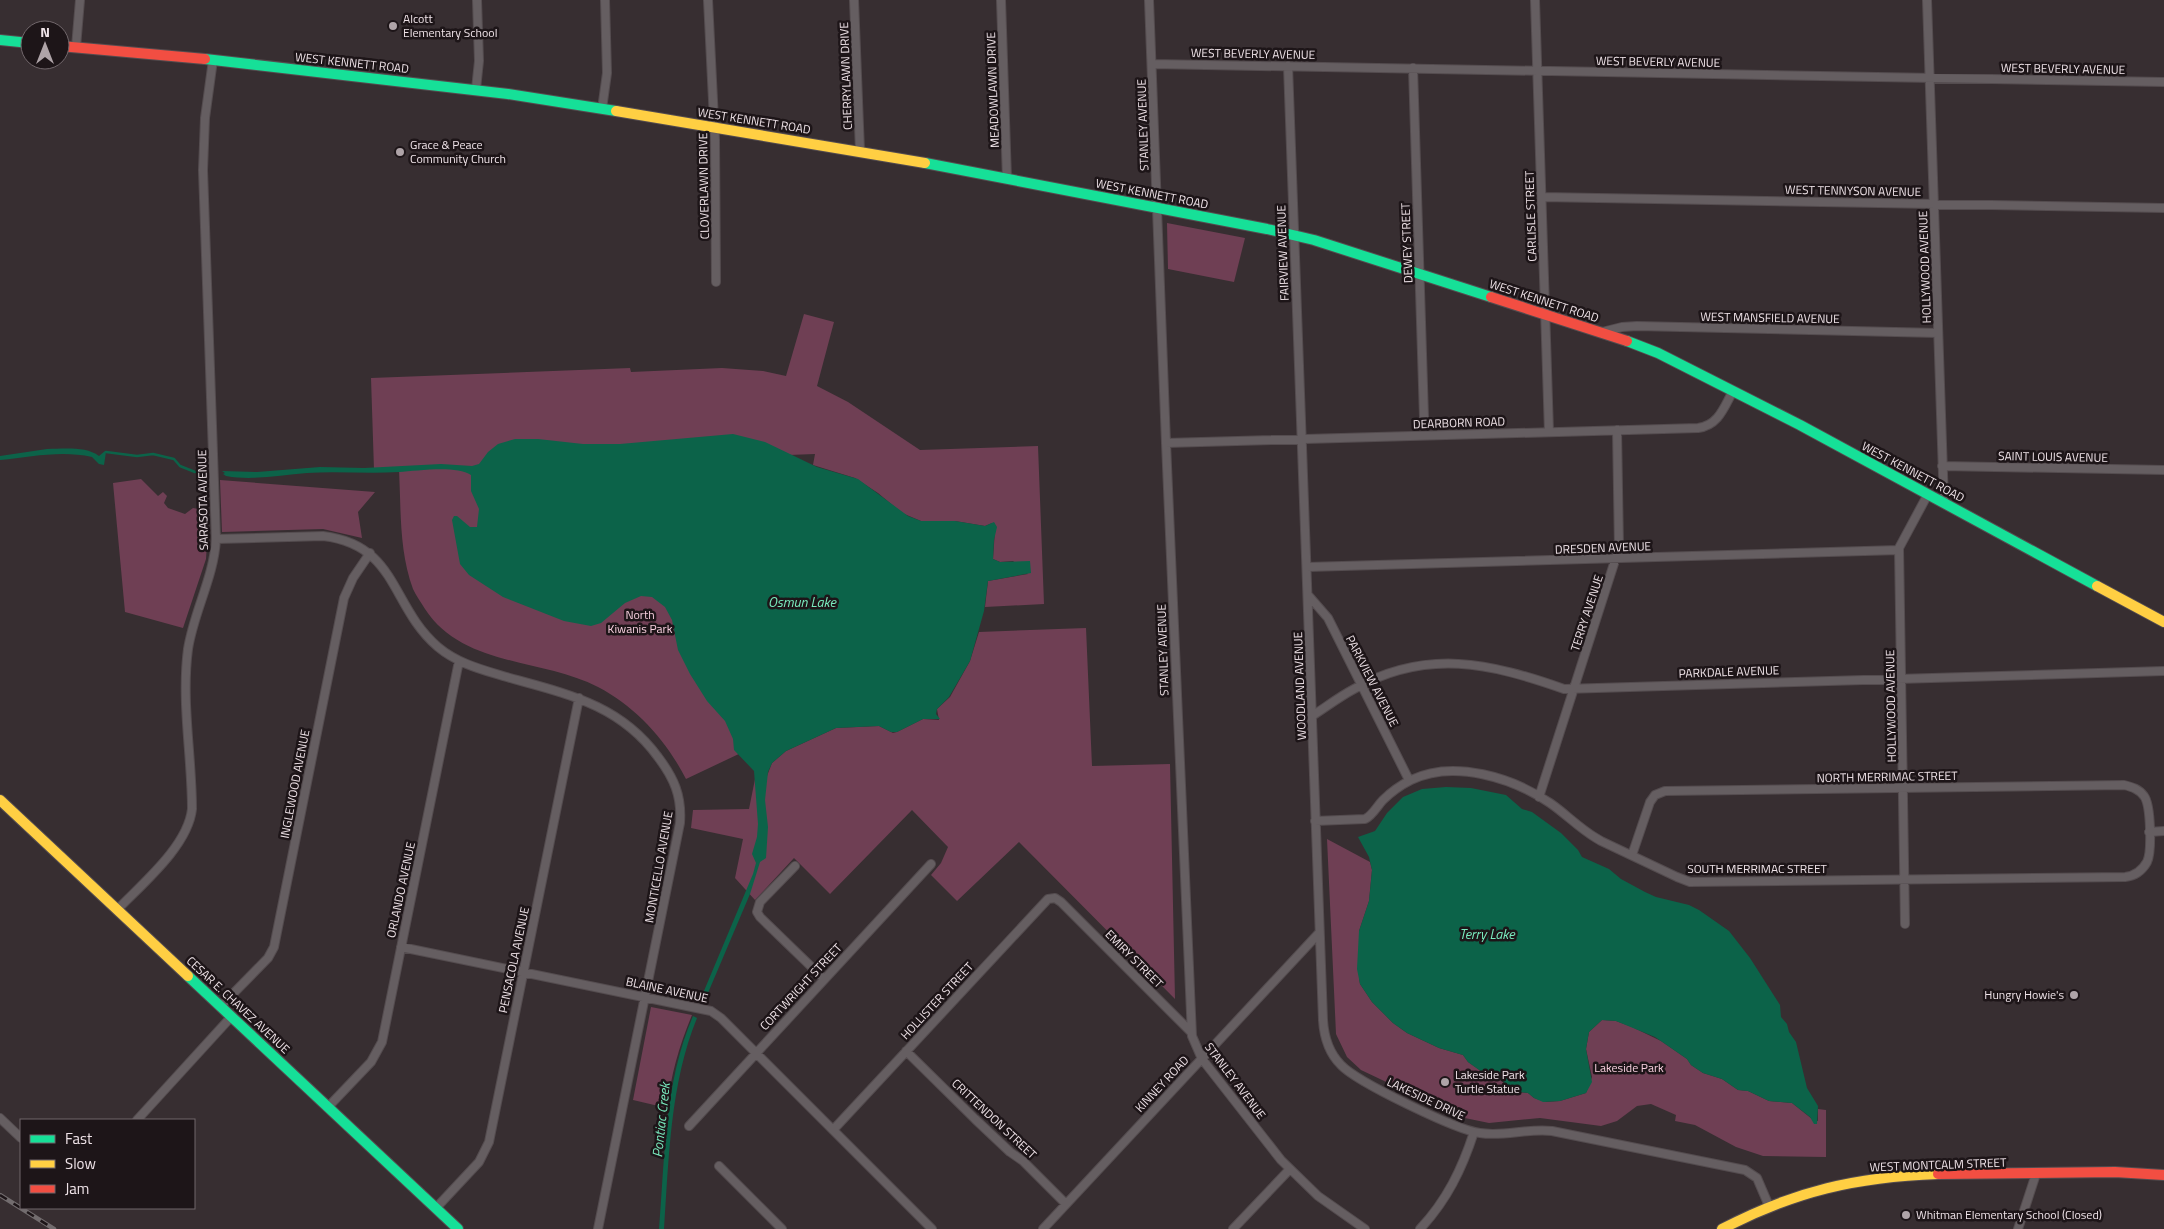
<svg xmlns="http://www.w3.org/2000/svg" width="2164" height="1229" font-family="'Titillium Web',sans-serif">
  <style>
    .green { fill: #6f3f54 }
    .water { fill: #0c6349 }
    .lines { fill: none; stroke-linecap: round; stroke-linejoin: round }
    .stream { stroke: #0c6349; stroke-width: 2.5 }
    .street-casing { stroke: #544c4f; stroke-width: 10 }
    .fast-casing { stroke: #544c4f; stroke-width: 12 }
    .slow-casing { stroke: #544c4f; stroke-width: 12 }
    .jam-casing { stroke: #544c4f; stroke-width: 12 }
    .street { stroke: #655e61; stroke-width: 8 }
    .fast { stroke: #16e098; stroke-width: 10 }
    .slow { stroke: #ffcf43; stroke-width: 10 }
    .jam { stroke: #f24e42; stroke-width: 10 }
    .rail-casing { stroke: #726c6e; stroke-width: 4.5 }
    .rail { stroke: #1d1518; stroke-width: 2.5; stroke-dasharray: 8; stroke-linecap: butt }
    .poi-dot { fill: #afa4a8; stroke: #1d1518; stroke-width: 2 }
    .labels { text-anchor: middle; stroke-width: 5; stroke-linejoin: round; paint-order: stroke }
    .poi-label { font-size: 12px; fill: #efe3e8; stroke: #1d1518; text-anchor: start }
    .street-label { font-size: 12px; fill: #efe3e8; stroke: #1d1518 }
    .park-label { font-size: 12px; fill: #f7cfde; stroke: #1d1518 }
    .water-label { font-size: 14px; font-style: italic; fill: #7aecbf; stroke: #1d1518 }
  </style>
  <rect width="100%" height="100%" fill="#372e31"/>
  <!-- green -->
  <path class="green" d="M1167 223 1245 238 1234 282 1168 269Z
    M804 314 834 322 817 386 848 402 920 450 1038 446 1044 604 985 607 988 581 1028 574 1013 561 1000 562 993 559 995 530 992 523 985 526 955 521H921L902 513 878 493 855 478 813 465 815 454 535 464 686 543 762 743 686 779C666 740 636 707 598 687 541 658 463 667 425 609 421 602 416 596 413 589 399 551 401 509 399 469L374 470 371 378 630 368 631 372 722 368 763 371 786 376Z
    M141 479 158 496 163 492 167 496 164 503 168 508 185 514 193 508 209 511 206 559 183 628 125 612 113 483Z
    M220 480 375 492 358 512 362 538 323 529 222 532Z
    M1086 628 1092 766 1170 764 1175 999 1019 842 957 901 931 875 941 863 948 847 912 810 830 894 794 858 755 900 735 878 743 839 691 828 693 810 749 809 755 779 767 776 772 763 786 751 836 728 879 726 893 733 897 732 923 719 939 720 937 709 950 697 970 661 979 632Z
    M1327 839 1370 862 1372 870 1369 901 1359 931V978L1360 984 1372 1002 1393 1023 1407 1033 1439 1048 1463 1055 1468 1062 1488 1076 1500 1079 1509 1089 1515 1092 1528 1093 1534 1098 1546 1102 1560 1101 1586 1093 1592 1077 1586 1049 1589 1032 1602 1020 1616 1021 1632 1027 1661 1041 1687 1059 1691 1065 1703 1073 1722 1079 1738 1090 1748 1091 1769 1101 1792 1103 1812 1119 1818 1121V1109L1826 1110V1157L1763 1156 1736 1147 1695 1125 1675 1121 1676 1115 1651 1104 1637 1106 1617 1121 1601 1126 1540 1118 1489 1123 1460 1117 1361 1070 1347 1057 1336 1034Z
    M651 1007 692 1015C679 1046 671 1075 667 1108L633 1100Z"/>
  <!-- water -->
  <path class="water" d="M733 434 765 442 817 467 858 479 908 516 921 521H955L985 526 994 522 997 527 994 540 993 559 1000 562 1030 561 1031 573 988 581 984 611 970 661 949 697 937 709 936 714 940 719H923L897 732H891L879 726 836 728 786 751 772 763 768 772 765 800 768 827 766 858 760 862 750 894 705 1000 701 998 753 874 756 863 752 854 757 837 758 824 754 771 734 750 733 739 725 721 707 701 690 674 678 650 672 620 665 607 652 597 641 596 625 603 601 623 591 626 564 621 503 597 469 575 460 564 452 520 454 516H457L470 527H477L479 509 471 491V475C456 465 417 471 399 472 368 474 337 471 307 473 280 475 253 481 226 476L223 474 225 473 222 471 257 472 320 467 364 468 441 464 472 466 479 464 488 452 498 444 515 439H538L583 444H620Z
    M47 449C63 449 86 446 99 456L105 451 106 452 104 465 99 464 92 457C61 450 31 457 0 460V456Z
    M1446 787 1471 788 1506 795 1522 809 1532 812 1561 833 1578 850 1582 857 1609 869 1621 879 1645 892 1656 897 1689 905 1699 910 1729 931 1750 958 1780 1005 1781 1017 1787 1024 1789 1032 1796 1042 1807 1088 1818 1106 1817 1124H1814L1810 1117 1792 1103 1769 1101 1748 1091 1738 1090 1722 1079 1703 1073 1691 1065 1687 1059 1655 1037 1616 1021 1602 1020 1589 1032 1586 1049 1592 1082 1586 1093 1560 1101 1543 1102 1534 1098 1528 1093 1511 1091 1503 1081 1482 1072 1468 1062 1463 1055 1439 1048 1407 1033 1393 1023 1372 1002 1360 984 1357 969 1359 931 1369 901 1372 870 1369 857 1358 837 1375 831 1387 813 1403 797 1422 789Z
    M693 1016 697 1018C670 1084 669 1158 664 1229H659C665 1158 664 1083 693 1016Z"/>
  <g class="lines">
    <!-- stream -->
    <path class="stream" d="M106 452 137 456 153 454 174 459 180 466 195 472"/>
    <!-- street casing -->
    <g class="street-casing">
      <path id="street" d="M708 0 715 140 716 282
        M854 0 860 151
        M1001 0 1007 179
        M1149 0 1166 443 1192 1036 1202 1059 1281 1160 1318 1196 1365 1229
        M1535 0 1549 432
        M1927 0 1944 503
        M76 47 80 0
        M1152 64 2164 82
        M1288 66 1323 1020C1324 1037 1329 1053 1341 1065 1357 1082 1456 1130 1480 1133 1504 1137 1527 1128 1552 1131L1745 1170 1757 1178 1769 1206
        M1413 68 1424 417
        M476 89 479 61 477 0
        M602 109 607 73 605 0
        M1542 197 2164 208
        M1602 332 1622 327 1637 326 1938 333
        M1166 443 1698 428C1719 425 1724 407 1733 391
        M1942 466 2164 470
        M216 539 323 536C398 545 390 606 438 647 457 663 480 669 503 676 563 693 619 703 658 757 674 778 682 796 680 823L598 1229
        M1307 567 1899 550
        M1308 595 1328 618 1409 780
        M1312 716C1326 707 1339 697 1354 689 1427 648 1490 663 1564 689L2164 671
        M1539 797 1619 548 1617 430
        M1315 821 1365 819C1373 815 1377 806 1383 800 1392 791 1401 785 1411 780 1454 759 1513 778 1550 803 1566 814 1579 828 1596 838L1601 841 1677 877 1690 882 2125 877C2134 876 2142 871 2147 862 2152 852 2151 805 2144 796 2139 789 2132 787 2124 785L1665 791 1655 795 1650 802 1632 855
        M2149 832 2164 831
        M795 866 760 902 757 912 760 917 824 979
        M117 910C142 884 188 846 192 809 192 756 181 702 188 649 194 611 214 577 216 539L203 170 205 118 213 60
        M1905 924 1899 548 1928 494
        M401 947 711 1011 721 1018 932 1229
        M221 1006 268 958 274 947 344 598 353 578 370 553
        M906 1051 975 1119 1010 1152 1023 1161 1066 1204
        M329 1106 371 1062 382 1042 459 661
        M0 1118 21 1138
        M137 1120 232 1016
        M689 1126 931 864
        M833 1130 1048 899 1055 898 1061 902 1191 1032
        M719 1166 782 1229
        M436 1208 479 1162 489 1142 579 698
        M1043 1229 1319 933
        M1233 1229 1290 1169
        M1420 1229C1447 1200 1462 1169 1474 1132
        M2018 1229 2036 1174"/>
    </g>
    <!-- fast casing -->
    <g class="fast-casing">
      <path id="fast" d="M0 40 30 43
        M205 59 508 94 616 111
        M925 163 1267 229 1314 240 1491 297
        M1627 341 1658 353 1800 425 2097 586
        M188 976 458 1229"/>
    </g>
    <!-- slow casing -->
    <g class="slow-casing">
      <path id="slow" d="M616 111 925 163
        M2097 586 2164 622
        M0 800 188 976
        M1722 1229C1795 1191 1856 1177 1938 1174"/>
    </g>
    <!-- jam casing -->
    <g class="jam-casing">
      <path id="jam" d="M60 46 205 59
        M1491 297 1627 341
        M1938 1174 2115 1172 2164 1175"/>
    </g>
    <!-- street -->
    <use href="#street" class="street"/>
    <!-- fast -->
    <use href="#fast" class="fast"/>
    <!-- slow -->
    <use href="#slow" class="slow"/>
    <!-- jam -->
    <use href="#jam" class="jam"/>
    <!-- rail casing -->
    <g class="rail-casing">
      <path id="rail" d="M0 1195 54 1229"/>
    </g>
    <!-- rail -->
    <use href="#rail" class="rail"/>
  </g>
  <!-- markers -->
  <g class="poi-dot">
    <circle cx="393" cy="26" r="5"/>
    <circle cx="400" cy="152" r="5"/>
    <circle cx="2074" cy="995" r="5"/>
    <circle cx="1445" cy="1082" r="5"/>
    <circle cx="1906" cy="1215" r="5"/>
  </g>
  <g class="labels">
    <!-- poi labels -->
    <g class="poi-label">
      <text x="403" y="23">Alcott<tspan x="403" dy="14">Elementary School</tspan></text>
      <text x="410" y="149">Grace &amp; Peace<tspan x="410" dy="14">Community Church</tspan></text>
      <text x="2064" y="999" text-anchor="end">Hungry Howie's</text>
      <text x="1455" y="1079">Lakeside Park<tspan x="1455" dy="14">Turtle Statue</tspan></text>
      <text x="1916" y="1219">Whitman Elementary School (Closed)</text>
    </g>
    <!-- street labels -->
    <g class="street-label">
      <text transform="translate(1253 54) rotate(1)" y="4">WEST BEVERLY AVENUE</text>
      <text transform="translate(1658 62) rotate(1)" y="4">WEST BEVERLY AVENUE</text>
      <text transform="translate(352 63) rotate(6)" y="4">WEST KENNETT ROAD</text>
      <text transform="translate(2063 69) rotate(1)" y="4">WEST BEVERLY AVENUE</text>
      <text transform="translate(846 76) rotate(-92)" y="4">CHERRYLAWN DRIVE</text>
      <text transform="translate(993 90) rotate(-92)" y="4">MEADOWLAWN DRIVE</text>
      <text transform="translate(754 121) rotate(9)" y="4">WEST KENNETT ROAD</text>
      <text transform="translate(1143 125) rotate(-92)" y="4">STANLEY AVENUE</text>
      <text transform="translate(704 186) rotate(-91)" y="4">CLOVERLAWN DRIVE</text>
      <text transform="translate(1853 191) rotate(1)" y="4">WEST TENNYSON AVENUE</text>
      <text transform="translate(1152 194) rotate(11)" y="4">WEST KENNETT ROAD</text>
      <text transform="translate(1531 216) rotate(-92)" y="4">CARLISLE STREET</text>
      <text transform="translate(1407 243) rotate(-92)" y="4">DEWEY STREET</text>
      <text transform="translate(1283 253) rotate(-92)" y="4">FAIRVIEW AVENUE</text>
      <text transform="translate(1925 267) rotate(-92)" y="4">HOLLYWOOD AVENUE</text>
      <text transform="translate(1544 301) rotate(18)" y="4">WEST KENNETT ROAD</text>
      <text transform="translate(1770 318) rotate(1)" y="4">WEST MANSFIELD AVENUE</text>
      <text transform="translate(1459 423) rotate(-2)" y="4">DEARBORN ROAD</text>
      <text transform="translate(2053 457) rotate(1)" y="4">SAINT LOUIS AVENUE</text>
      <text transform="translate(1913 472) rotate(28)" y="4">WEST KENNETT ROAD</text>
      <text transform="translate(203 500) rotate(-91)" y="4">SARASOTA AVENUE</text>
      <text transform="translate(1603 548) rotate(-2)" y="4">DRESDEN AVENUE</text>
      <text transform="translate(1587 613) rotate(-72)" y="4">TERRY AVENUE</text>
      <text transform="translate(1163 650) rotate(-92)" y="4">STANLEY AVENUE</text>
      <text transform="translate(1729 672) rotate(-2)" y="4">PARKDALE AVENUE</text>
      <text transform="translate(1372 681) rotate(63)" y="4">PARKVIEW AVENUE</text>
      <text transform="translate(1300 686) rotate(-92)" y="4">WOODLAND AVENUE</text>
      <text transform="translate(1891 706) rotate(-91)" y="4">HOLLYWOOD AVENUE</text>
      <text transform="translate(1887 777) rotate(-1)" y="4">NORTH MERRIMAC STREET</text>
      <text transform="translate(295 784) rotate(-79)" y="4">INGLEWOOD AVENUE</text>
      <text transform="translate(659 867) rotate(-80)" y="4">MONTICELLO AVENUE</text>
      <text x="1757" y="873">SOUTH MERRIMAC STREET</text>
      <text transform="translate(401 890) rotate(-78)" y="4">ORLANDO AVENUE</text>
      <text transform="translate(1134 959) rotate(45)" y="4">EMIRY STREET</text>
      <text transform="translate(514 960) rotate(-78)" y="4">PENSACOLA AVENUE</text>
      <text transform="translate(801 987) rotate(-47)" y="4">CORTWRIGHT STREET</text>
      <text transform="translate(667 990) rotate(12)" y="4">BLAINE AVENUE</text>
      <text transform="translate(937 1001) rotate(-47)" y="4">HOLLISTER STREET</text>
      <text transform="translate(238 1005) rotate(43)" y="4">CESAR E. CHAVEZ AVENUE</text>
      <text transform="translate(1235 1081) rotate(53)" y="4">STANLEY AVENUE</text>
      <text transform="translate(1162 1084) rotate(-47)" y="4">KINNEY ROAD</text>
      <text transform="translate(1426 1099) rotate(25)" y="4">LAKESIDE DRIVE</text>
      <text transform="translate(994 1119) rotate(43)" y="4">CRITTENDON STREET</text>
      <text transform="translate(1938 1165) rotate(-2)" y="4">WEST MONTCALM STREET</text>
    </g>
    <!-- park labels -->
    <g class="park-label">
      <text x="640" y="619">North<tspan x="640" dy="14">Kiwanis Park</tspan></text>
      <text x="1629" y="1072">Lakeside Park</text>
    </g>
    <!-- water labels -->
    <g class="water-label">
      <text x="802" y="607">Osmun Lake</text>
      <text x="1487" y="939">Terry Lake</text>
      <text transform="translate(661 1120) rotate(-84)" y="5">Pontiac Creek</text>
    </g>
  </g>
  <!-- legend -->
  <rect x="20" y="1119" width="175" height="90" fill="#1d1518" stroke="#71676b"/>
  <rect x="30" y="1135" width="25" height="8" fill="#16e098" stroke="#71676b"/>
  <text x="65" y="1144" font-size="15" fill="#efe3e8">Fast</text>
  <rect x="30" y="1160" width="25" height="8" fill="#ffcf43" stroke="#71676b"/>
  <text x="65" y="1169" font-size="15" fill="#efe3e8">Slow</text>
  <rect x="30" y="1185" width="25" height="8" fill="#f24e42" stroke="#71676b"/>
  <text x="65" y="1194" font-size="15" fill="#efe3e8">Jam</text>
  <!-- north arrow -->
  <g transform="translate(45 45)"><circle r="24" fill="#1d1518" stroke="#71676b"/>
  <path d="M0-4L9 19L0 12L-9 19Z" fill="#afa4a8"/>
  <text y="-8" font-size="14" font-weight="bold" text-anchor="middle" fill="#efe3e8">N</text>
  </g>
</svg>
